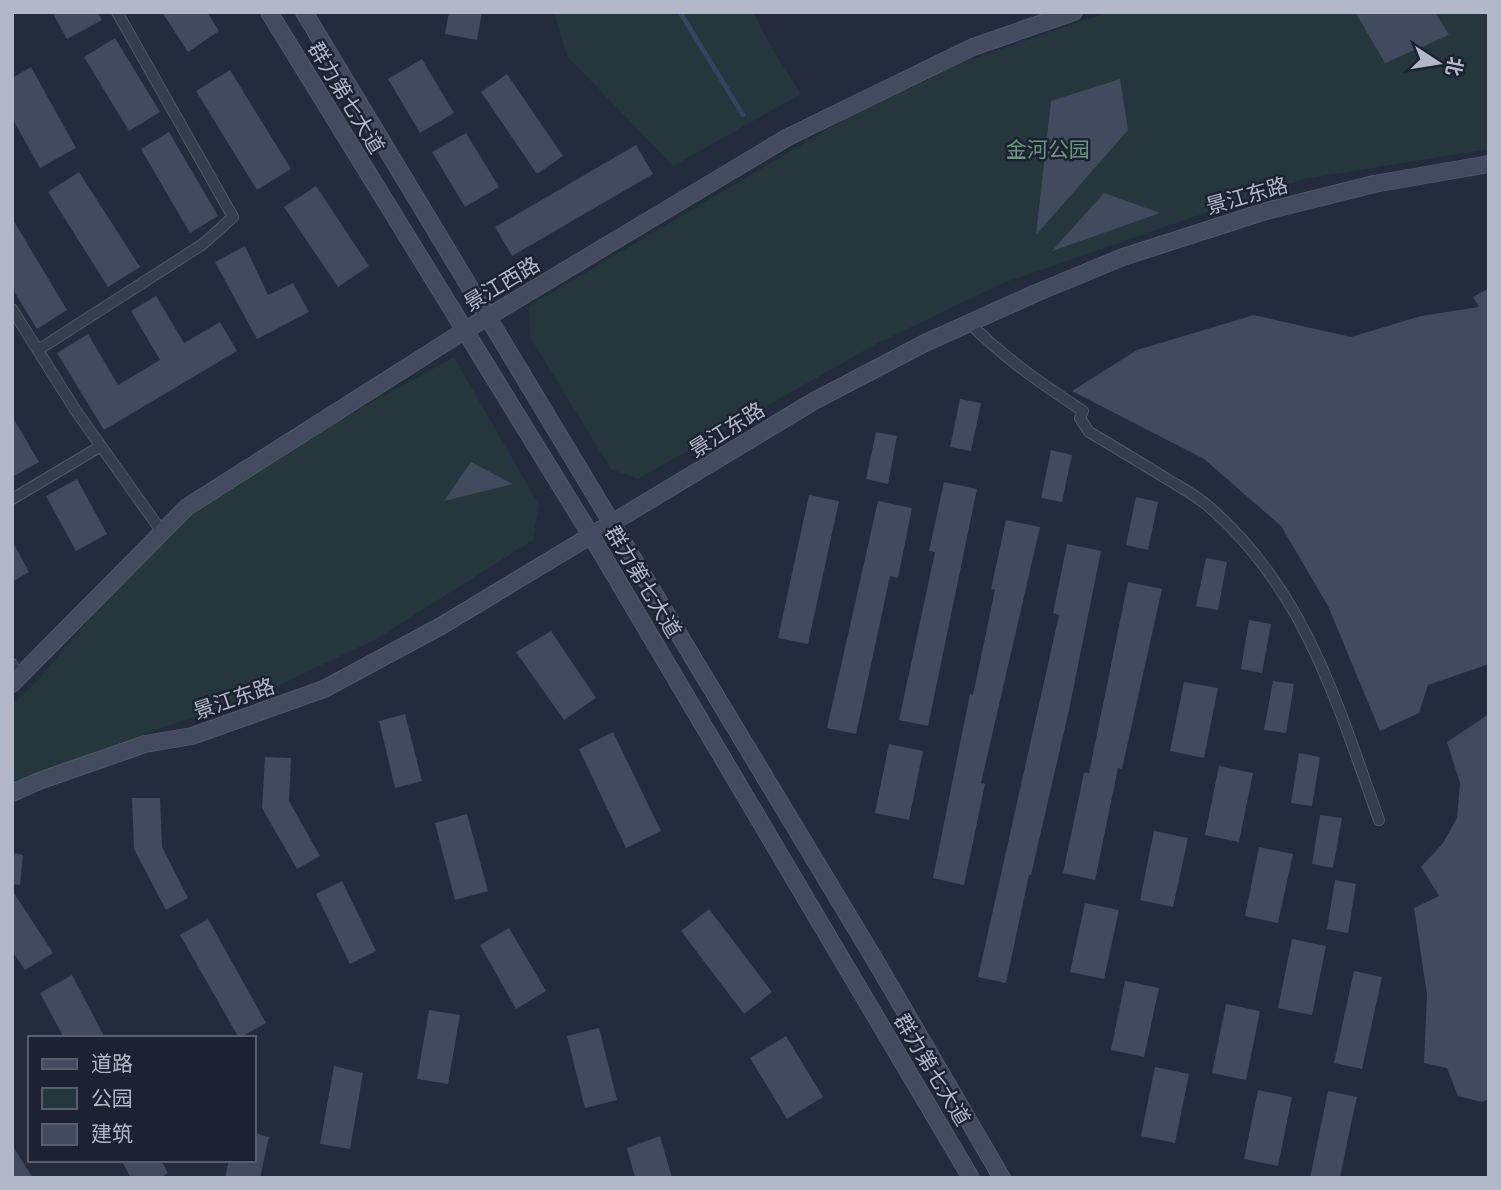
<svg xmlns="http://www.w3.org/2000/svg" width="1501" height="1190" font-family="Signika,'Noto Sans SC',sans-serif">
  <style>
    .green { fill: #25373d }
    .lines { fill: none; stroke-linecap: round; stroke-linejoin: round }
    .stream { stroke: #364463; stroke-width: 4.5 }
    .building { fill: #424a5e }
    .street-casing { stroke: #525867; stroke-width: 12 }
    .secondary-casing { stroke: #525867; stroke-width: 18 }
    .street { stroke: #363d4c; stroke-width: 10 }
    .secondary { stroke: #444b5f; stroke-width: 16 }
    .labels { text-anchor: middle; stroke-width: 5; stroke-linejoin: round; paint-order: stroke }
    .street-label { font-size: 21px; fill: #b2b8c8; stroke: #1c2231 }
    .park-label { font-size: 21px; fill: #699979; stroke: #1c2231 }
  </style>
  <rect width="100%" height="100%" fill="#232b3c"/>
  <!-- green -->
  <path class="green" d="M554 12H753L773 50 801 94 673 166 567 56Z
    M1109 12H1489V149L1304 179 1003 283 876 344 638 479 611 469 530 337 529 306 845 119 966 61Z
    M454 357 539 505 533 540 378 638 261 694 110 746 12 785V705L39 679 101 605 188 515 250 470Z"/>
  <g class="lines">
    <!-- stream -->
    <path class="stream" d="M680 12 743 115"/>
  </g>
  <!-- building -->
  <path class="building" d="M52 12H97L102 20 67 39Z
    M162 12H207L219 31 188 52Z
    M449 12H482L477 40 445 34Z
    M1355 12H1435L1449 35 1385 63Z
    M115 38 160 112 129 131 84 57Z
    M422 59 454 113 420 133 388 79Z
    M31 67 76 148 40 168 12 118V78Z
    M230 70 291 169 257 190 196 91Z
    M507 74 563 156 537 174 481 92Z
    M1120 79 1128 130 1036 235 1051 101Z
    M169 132 218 216 190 233 141 149Z
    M466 133 499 187 465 207 432 152Z
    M636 145 653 174 512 256 495 227Z
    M79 172 140 267 108 287 48 192Z
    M316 186 369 266 338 287 284 207Z
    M1104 193 1160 213 1052 251Z
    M12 218 67 310 37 329 12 288Z
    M245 246 268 295 293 283 309 312 257 339 215 262Z
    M1489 288V664L1428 685 1419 713 1380 731 1328 606 1281 526 1204 459 1072 391 1137 350 1254 315 1351 337 1421 316 1479 307 1473 297Z
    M156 296 184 343 220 322 237 351 104 430 57 353 88 334 118 385 160 360 131 311Z
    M960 399 981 403 971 451 950 447Z
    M12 416 39 462 12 477Z
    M876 432 897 436 888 484 866 479Z
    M1051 450 1072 455 1062 502 1041 498Z
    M471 462 513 484 444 501Z
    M77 479 107 534 76 551 46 496Z
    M944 482 977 489 928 726 899 720 935 552 929 551Z
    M809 495 839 501 808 644 778 638Z
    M1136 497 1158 502 1148 550 1126 545Z
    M878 501 912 508 898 578 890 576 856 734 827 728Z
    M1006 520 1040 527 981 783 985 784 964 885 933 878 970 694 973 695 995 590 991 589Z
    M12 541 29 572 12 582Z
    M1067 544 1101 551 1069 710 1031 875H1029L1006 983 978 977 1059 615 1053 613Z
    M1206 558 1227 562 1218 610 1196 606Z
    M1128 582 1162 589 1122 769 1118 768 1095 880 1063 873 1084 773H1089Z
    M1249 620 1271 624 1262 673 1241 669Z
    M551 631 596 698 564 720 516 652Z
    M1273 681 1294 684 1286 733 1264 730Z
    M1184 682 1218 688 1204 758 1170 751Z
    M405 714 422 781 395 788 379 721Z
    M1489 714V1099L1482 1102 1458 1096 1447 1068 1424 1063 1427 995 1414 908 1439 896 1421 867 1443 843 1457 818 1460 783 1447 742Z
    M613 732 661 831 626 848 579 749Z
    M889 744 923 751 909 820 875 813Z
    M1299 753 1320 757 1312 806 1291 803Z
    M265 757 291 758 289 801 320 856 297 869 262 808Z
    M1219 766 1253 773 1239 842 1205 835Z
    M132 798H160L162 847 188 898 166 910 134 849Z
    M467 814 488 891 455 900 435 823Z
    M1320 815 1342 818 1333 868 1312 864Z
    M1154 831 1188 838 1173 907 1140 900Z
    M1259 847 1293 854 1278 923 1245 916Z
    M12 853 23 855 20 885 12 884Z
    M1335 880 1356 884 1348 933 1327 929Z
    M342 881 376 951 350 964 316 894Z
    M12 890 53 953 25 970 12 951Z
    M1085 903 1119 910 1104 979 1070 972Z
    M709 909 772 992 744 1014 681 931Z
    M208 919 266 1023 239 1038 180 935Z
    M509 928 546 991 516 1009 480 945Z
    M1292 939 1326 946 1312 1015 1278 1008Z
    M1354 971 1382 977 1362 1069 1334 1063Z
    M72 975 105 1038H64L40 993Z
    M1125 981 1159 988 1144 1057 1111 1050Z
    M1226 1004 1260 1011 1246 1080 1212 1073Z
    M429 1010 460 1015 448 1084 417 1079Z
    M599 1028 617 1100 585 1108 567 1036Z
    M786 1036 823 1097 787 1119 750 1058Z
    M334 1066 363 1073 350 1149 320 1144Z
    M1155 1067 1189 1074 1175 1143 1141 1136Z
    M1258 1090 1292 1097 1278 1166 1244 1159Z
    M1328 1091 1357 1097 1348 1138 1340 1178H1310Z
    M254 1133 269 1137 260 1178H225L229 1160H254Z
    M660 1136 672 1178H635L627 1148Z
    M12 1145 33 1178H12Z
    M121 1160H161L168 1173 160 1178H131Z"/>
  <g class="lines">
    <!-- street casing -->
    <g class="street-casing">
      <path id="street" d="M12 309 76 411 162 532
        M969 323C1007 360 1039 382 1083 411L1080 418 1089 432C1115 447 1141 463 1167 479 1180 487 1195 495 1207 505 1305 589 1337 703 1379 820
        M38 350 203 244 233 217 117 12
        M12 499 101 446
        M12 664 19 677"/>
    </g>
    <!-- secondary casing -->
    <g class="secondary-casing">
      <path id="secondary" d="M269 12 592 537 971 1178
        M304 12 875 960 1002 1178
        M12 684 187 507 464 331 788 137 973 47 1074 12
        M12 793 39 781 145 744 192 736 324 689 441 626 814 401 925 343 1036 293 1123 257 1266 211 1374 184 1489 164"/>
    </g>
    <!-- street -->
    <use href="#street" class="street"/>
    <!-- secondary -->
    <use href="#secondary" class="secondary"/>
  </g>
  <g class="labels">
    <!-- street labels -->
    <g class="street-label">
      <text transform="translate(346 98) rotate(59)" y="7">群力第七大道</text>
      <text transform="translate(1247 196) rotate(-16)" y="7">景江东路</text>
      <text transform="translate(502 284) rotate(-31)" y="7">景江西路</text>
      <text transform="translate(727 430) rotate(-32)" y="7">景江东路</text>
      <text transform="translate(643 582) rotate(59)" y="7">群力第七大道</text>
      <text transform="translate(234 699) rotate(-19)" y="7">景江东路</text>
      <text transform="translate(932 1070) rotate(59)" y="7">群力第七大道</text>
    </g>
    <!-- park labels -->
    <g class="park-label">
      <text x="1048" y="157">金河公园</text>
    </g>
  </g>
  <!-- border -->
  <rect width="1501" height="1190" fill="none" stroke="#b2b8c8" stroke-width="28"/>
  <!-- legend -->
  <rect x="28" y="1036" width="228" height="126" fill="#1c2231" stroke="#585e6d" stroke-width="2"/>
  <rect x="42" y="1059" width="35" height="10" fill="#444b5f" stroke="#585e6d" stroke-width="2"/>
  <text x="91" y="1071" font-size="21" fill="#b2b8c8">道路</text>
  <rect x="42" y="1088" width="35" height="21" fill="#25373d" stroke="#585e6d" stroke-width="2"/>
  <text x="91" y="1106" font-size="21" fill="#b2b8c8">公园</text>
  <rect x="42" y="1124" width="35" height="21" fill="#424a5e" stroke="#585e6d" stroke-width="2"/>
  <text x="91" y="1141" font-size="21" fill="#b2b8c8">建筑</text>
  <!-- north arrow -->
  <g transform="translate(1438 63) rotate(102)" stroke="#1c2231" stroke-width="5" paint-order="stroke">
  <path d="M0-5L12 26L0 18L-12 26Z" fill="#b2b8c8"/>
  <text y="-10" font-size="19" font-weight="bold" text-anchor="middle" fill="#b2b8c8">北</text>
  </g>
</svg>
